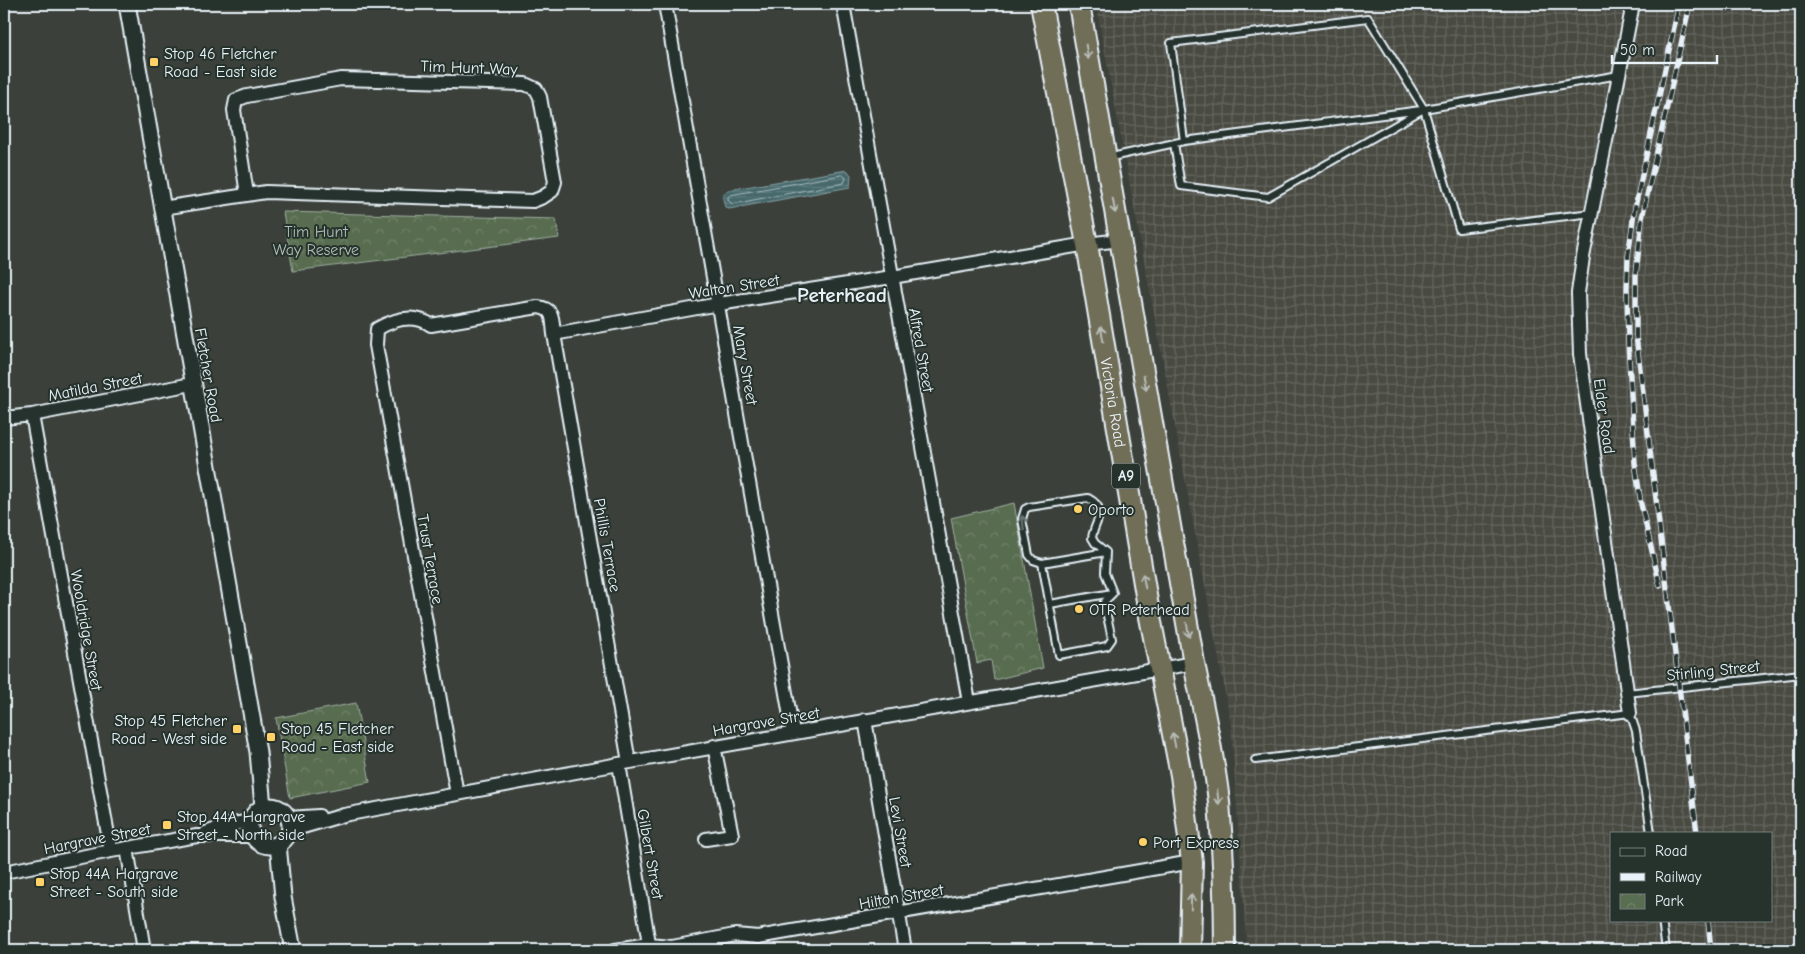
<svg xmlns="http://www.w3.org/2000/svg" width="1805" height="954" font-family="'Comic Neue',sans-serif">
  <style>
    .industrial { fill: url(#industrial-grid); fill-rule: evenodd }
    .park { fill: url(#park-crowns); stroke: #a0afa4 }
    .water { fill: url(#water-rules); stroke: #879fa4 }
    .lines { fill: none; stroke-linecap: round; stroke-linejoin: round }
    .shore { stroke: #a7bbc0; stroke-width: 1 }
    .service-casing { stroke: #e8f1f8; stroke-width: 10 }
    .minor-casing { stroke: #e8f1f8; stroke-width: 16 }
    .tertiary-casing { stroke: #e8f1f8; stroke-width: 19 }
    .trunk-casing { stroke: #e8f1f8; stroke-width: 24 }
    .service { stroke: #26332d; stroke-width: 6 }
    .minor { stroke: #26332d; stroke-width: 12 }
    .tertiary { stroke: #26332d; stroke-width: 15 }
    .trunk { stroke: #716e59; stroke-width: 20 }
    .rail-casing { stroke: #e8f1f8; stroke-width: 5.5 }
    .rail { stroke: #26332d; stroke-width: 4; stroke-dasharray: 11; stroke-linecap: butt }
    .oneway { stroke: #b8bdb8 }
    .oneway2 { stroke: #6a7674 }
    .poi-dot { fill: #ffd166; stroke: #26332d; stroke-width: 2 }
    .labels { text-anchor: middle; stroke-width: 4; stroke-linejoin: round; paint-order: stroke }
    .shield { fill: #26332d; stroke: #aeb8bb; stroke-width: 1 }
    .shield-label { font-size: 15px; font-weight: bold; fill: #e8f1f8 }
    .poi-label { font-size: 16px; fill: #e8f1f8; stroke: #26332d; text-anchor: start }
    .street-label { font-size: 16px; fill: #e8f1f8; stroke: #26332d }
    .park-label { font-size: 16px; fill: #afbcb5; stroke: #26332d }
    .district-label { font-size: 21px; font-weight: bold; fill: #e8f1f8; stroke: #26332d }
  </style>
  <defs>
    <pattern id="industrial-grid" width="8" height="8" patternUnits="userSpaceOnUse" patternTransform="scale(1.25)"><rect width="8" height="8" fill="#4a4b43"/><path d="M0 4h8M4 0v8" fill="none" stroke="#64655f"/></pattern>
    <pattern id="park-crowns" width="20" height="18" patternUnits="userSpaceOnUse" patternTransform="scale(1.25)"><rect width="20" height="18" fill="#596d50"/><path d="M2 6a3 3 0 1 1 6 0M12 15a3 3 0 1 1 6 0" fill="none" stroke="#71826a"/></pattern>
    <pattern id="water-rules" width="6" height="5" patternUnits="userSpaceOnUse" patternTransform="scale(1.25)"><rect width="6" height="5" fill="#46696c"/><path d="M0 2.5h6" fill="none" stroke="#617f82"/></pattern>
  </defs>
  <rect width="100%" height="100%" fill="#3b413a"/>
  <filter id="ink" filterUnits="userSpaceOnUse"><feTurbulence type="fractalNoise" baseFrequency=".02" numOctaves="2"/><feDisplacementMap in="SourceGraphic" scale="10" xChannelSelector="R" yChannelSelector="G"/><feConvolveMatrix kernelMatrix="1 2 1 2 8 2 1 2 1" color-interpolation-filters="sRGB"/></filter>
  <g filter="url(#ink)">
    <!-- industrial -->
    <path class="industrial" d="M1096 4H1801V950H1247L1231 724ZM1611 833H1771V920H1611Z"/>
    <!-- park -->
    <path class="park" d="M283 212 556 219 559 238 293 271Z
      M1014 503 1043 668 994 680 991 660 977 663 951 518Z
      M356 703 370 782 290 798 276 718Z"/>
    <!-- water -->
    <path class="water" d="M847 170 851 175 850 187 729 209 725 207 722 195 728 190Z"/>
    <g class="lines">
      <!-- shore -->
      <path class="shore" d="M843 175 846 178 844 183 732 204 728 200V197L731 195Z"/>
      <!-- service casing -->
      <g class="service-casing">
        <path id="service" d="M1424 109 1459 229 1592 213
          M1184 141 1421 110
          M1174 143 1181 186 1268 197 1424 109
          M1107 158 1184 141 1171 43 1368 18 1424 109 1619 75
          M1106 552 1042 563 1059 655 1107 646 1112 639 1104 602 1113 593
          M1106 552 1105 573 1113 593
          M1042 563 1033 560 1029 555 1022 519 1025 509 1029 507 1088 498C1110 510 1094 521 1092 538L1095 543 1106 552
          M1050 604 1112 593
          M1627 693 1801 674
          M1255 760 1630 713 1636 731 1651 833
          M1662 920 1666 950"/>
      </g>
      <!-- minor casing -->
      <g class="minor-casing">
        <path id="minor" d="M665 4 793 733
          M843 4 969 702
          M162 208 266 192 533 201 543 197 552 191 555 182 540 97 536 89 525 84 341 79 247 96 236 100 234 110 247 194
          M554 334 629 762
          M32 415 111 851
          M4 418 32 415 192 384
          M1630 713 1580 354 1578 293 1583 257 1633 4
          M865 720 905 950
          M619 764 650 950
          M457 794 376 345 377 329C394 319 413 313 431 325L538 307C555 309 552 320 554 334L719 304 892 277 1087 244 1120 240
          M288 818 319 816
          M289 831 344 815 619 764 1194 663
          M206 833 228 825 251 821
          M706 839 732 835 714 746
          M127 848 144 950
          M4 872 111 851 197 836H252
          M615 950 649 945 672 947 735 935 758 937 1192 862"/>
      </g>
      <!-- tertiary casing -->
      <g class="tertiary-casing">
        <path id="tertiary" d="M127 4 258 752 263 807
          M250 826a20 20 0 1 1 40 0a20 20 0 1 1-40 0Z
          M278 844 283 897 293 950"/>
      </g>
      <!-- trunk casing -->
      <g class="trunk-casing">
        <g id="trunk">
          <path id="s1" d="M1041 4 1087 244 1148 607 1181 775 1192 862 1190 950"/>
          <path d="M1079 4 1194 663C1203 709 1214 755 1219 802 1223 851 1225 901 1225 950"/>
        </g>
      </g>
      <!-- service -->
      <use href="#service" class="service"/>
      <!-- minor -->
      <use href="#minor" class="minor"/>
      <!-- tertiary -->
      <use href="#tertiary" class="tertiary"/>
      <!-- trunk -->
      <use href="#trunk" class="trunk"/>
      <!-- rail casing -->
      <g class="rail-casing">
        <path id="rail" d="M1690 4 1642 218 1636 275V336L1697 833
          M1660 586 1641 504 1635 463 1628 342 1627 288 1628 257 1634 212 1679 4
          M1708 920 1711 950"/>
      </g>
      <!-- rail -->
      <use href="#rail" class="rail"/>
    </g>
    <!-- one-way arrows -->
    <defs><path id="oneway-shaft" d="M-6 0H5M1.5-3L5.5 0L1.5 3" fill="none" stroke-width="1.6" stroke-linecap="round" stroke-linejoin="round" transform="scale(1.25)"/></defs>
    <g class="oneway">
      <use href="#oneway-shaft" transform="translate(1087 52) rotate(80)"/>
      <use href="#oneway-shaft" transform="translate(1114 206) rotate(80)"/>
      <use href="#oneway-shaft" transform="translate(1102 334) rotate(-100)"/>
      <use href="#oneway-shaft" transform="translate(1145 383) rotate(80)"/>
      <use href="#oneway-shaft" transform="translate(1144 581) rotate(-100)"/>
      <use href="#oneway-shaft" transform="translate(1188 630) rotate(80)"/>
      <use href="#oneway-shaft" transform="translate(1174 740) rotate(-101)"/>
      <use href="#oneway-shaft" transform="translate(1218 797) rotate(83)"/>
      <use href="#oneway-shaft" transform="translate(1191 902) rotate(-89)"/>
    </g>
    <use class="oneway2" href="#oneway-shaft" transform="translate(1023 523) rotate(-96)"/>
  </g>
  <!-- markers -->
  <g class="poi-dot">
    <rect x="149" y="57" width="10" height="10" rx="2.5"/>
    <circle cx="1078" cy="509" r="5"/>
    <circle cx="1079" cy="609" r="5"/>
    <rect x="232" y="724" width="10" height="10" rx="2.5"/>
    <rect x="266" y="732" width="10" height="10" rx="2.5"/>
    <rect x="162" y="820" width="10" height="10" rx="2.5"/>
    <circle cx="1143" cy="842" r="5"/>
    <rect x="35" y="877" width="10" height="10" rx="2.5"/>
  </g>
  <g class="labels">
    <!-- shield labels -->
    <rect class="shield" x="1112" y="463.5" width="28" height="25" rx="4"/>
    <g class="shield-label">
      <text x="1126" y="481">A9</text>
    </g>
    <!-- poi labels -->
    <g class="poi-label">
      <text x="164" y="59">Stop 46 Fletcher<tspan x="164" dy="18">Road - East side</tspan></text>
      <text x="1088" y="515">Oporto</text>
      <text x="1089" y="615">OTR Peterhead</text>
      <text x="227" y="726" text-anchor="end">Stop 45 Fletcher<tspan x="227" dy="18">Road - West side</tspan></text>
      <text x="281" y="734">Stop 45 Fletcher<tspan x="281" dy="18">Road - East side</tspan></text>
      <text x="177" y="822">Stop 44A Hargrave<tspan x="177" dy="18">Street - North side</tspan></text>
      <text x="1153" y="848">Port Express</text>
      <text x="50" y="879">Stop 44A Hargrave<tspan x="50" dy="18">Street - South side</tspan></text>
    </g>
    <!-- street labels -->
    <g class="street-label">
      <text transform="translate(469 67) rotate(2)" y="6">Tim Hunt Way</text>
      <text transform="translate(734 286) rotate(-9)" y="6">Walton Street</text>
      <text transform="translate(922 350) rotate(80)" y="6">Alfred Street</text>
      <text transform="translate(746 365) rotate(80)" y="6">Mary Street</text>
      <text transform="translate(209 375) rotate(80)" y="6">Fletcher Road</text>
      <text transform="translate(95 386) rotate(-11)" y="6">Matilda Street</text>
      <text dy="6" stroke="none"><textPath href="#s1" startOffset="405">Victoria Road</textPath></text>
      <text transform="translate(1605 416) rotate(82)" y="6">Elder Road</text>
      <text transform="translate(608 545) rotate(80)" y="6">Phillis Terrace</text>
      <text transform="translate(431 559) rotate(80)" y="6">Trust Terrace</text>
      <text transform="translate(87 630) rotate(80)" y="6">Wooldridge Street</text>
      <text transform="translate(1713 670) rotate(-6)" y="6">Stirling Street</text>
      <text transform="translate(766 721) rotate(-10)" y="6">Hargrave Street</text>
      <text transform="translate(901 832) rotate(80)" y="6">Levi Street</text>
      <text transform="translate(97 838) rotate(-11)" y="6">Hargrave Street</text>
      <text transform="translate(651 854) rotate(80)" y="6">Gilbert Street</text>
      <text transform="translate(901 896) rotate(-10)" y="6">Hilton Street</text>
    </g>
    <!-- park labels -->
    <g class="park-label">
      <text x="316" y="237">Tim Hunt<tspan x="316" dy="18">Way Reserve</tspan></text>
    </g>
    <!-- district labels -->
    <g class="district-label">
      <text x="842" y="302">Peterhead</text>
    </g>
  </g>
  <!-- margin -->
  <rect width="1805" height="954" fill="none" stroke="#26332d" stroke-width="20"/>
  <rect x="10" y="10" width="1785" height="934" fill="none" stroke="#e8f1f8" stroke-width="2" filter="url(#ink)"/>
  <!-- legend -->
  <rect x="1610" y="832" width="162" height="90" fill="#26332d" stroke="#747f7e"/>
  <rect x="1620" y="848" width="25" height="8" fill="#26332d" stroke="#747f7e"/>
  <text x="1655" y="856" font-size="15" fill="#e8f1f8">Road</text>
  <rect x="1620" y="873" width="25" height="8" fill="#e8f1f8" stroke="#747f7e"/>
  <text x="1655" y="882" font-size="15" fill="#e8f1f8">Railway</text>
  <rect x="1620" y="894" width="25" height="15" fill="url(#park-crowns)" stroke="#747f7e"/>
  <text x="1655" y="906" font-size="15" fill="#e8f1f8">Park</text>
  <!-- scale -->
  <path d="M1612 55v8h105v-8" fill="none" stroke="#e8f1f8" stroke-width="2.5"/>
  <text x="1620" y="55" font-size="15" fill="#e8f1f8" stroke="#26332d" stroke-width="4" paint-order="stroke">50 m</text>
</svg>
